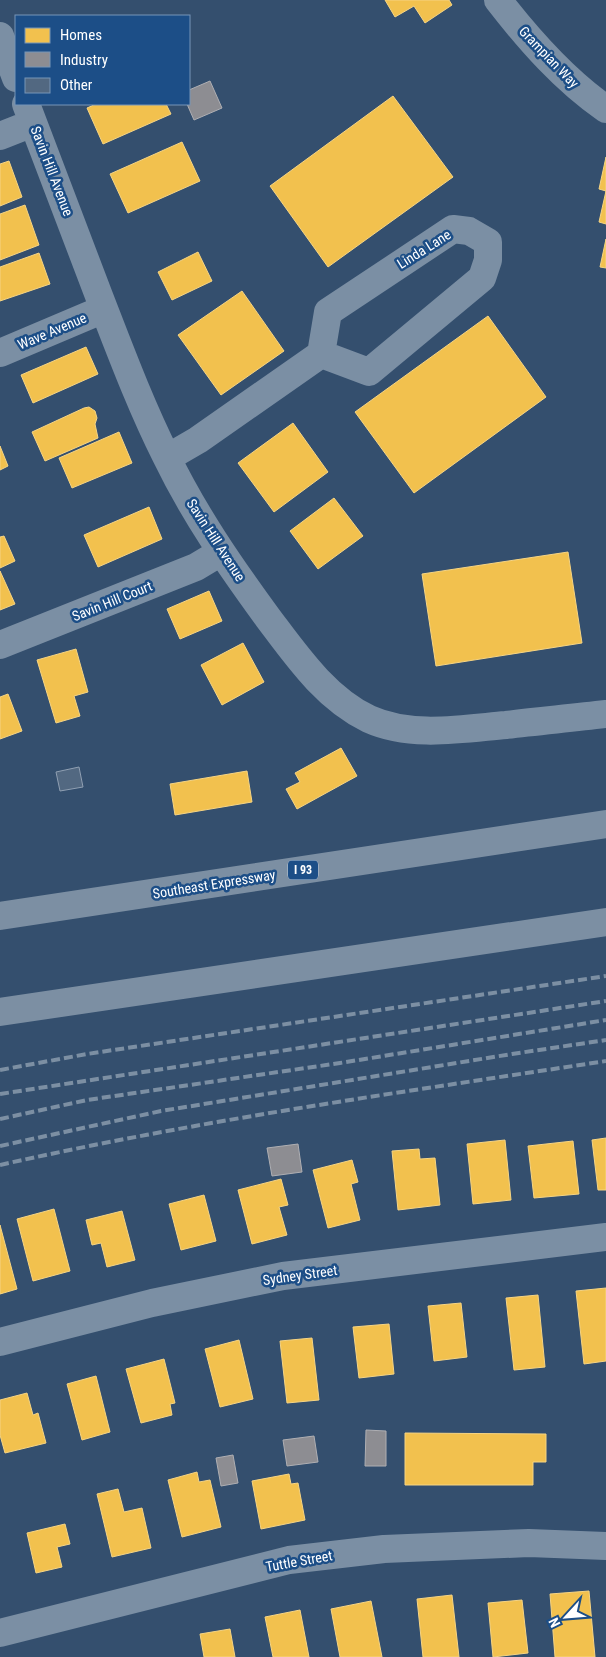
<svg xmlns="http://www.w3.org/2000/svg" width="606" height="1657" font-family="'Roboto Condensed',sans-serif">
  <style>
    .homes { fill: #f2c14e; stroke: #f6d483 }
    .industry { fill: #8d8d92; stroke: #afafb3 }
    .building { fill: #526881; stroke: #8f9fb2 }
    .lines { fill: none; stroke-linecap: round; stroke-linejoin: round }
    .minor { stroke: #7b8fa4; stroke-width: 28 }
    .highway { stroke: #7c8fa3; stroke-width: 28 }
    .rail { stroke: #7c8fa3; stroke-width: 4; stroke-dasharray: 9 4; stroke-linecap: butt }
    .labels { text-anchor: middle; stroke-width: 5; stroke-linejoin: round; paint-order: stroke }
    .shield { fill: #1c4e87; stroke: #bbcadb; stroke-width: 1 }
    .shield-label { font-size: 12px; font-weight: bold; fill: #fff }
    .street-label { font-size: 14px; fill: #fff; stroke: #1c4e87 }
  </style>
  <rect width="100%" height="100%" fill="#344f6e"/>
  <!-- homes -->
  <path class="homes" d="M385 0H449L452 5 425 23 414 6 395 17Z
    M393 96 453 177 328 267 270 186Z
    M96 104H166L171 114 103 144 87 108Z
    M182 142 200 181 128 213 110 174Z
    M606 157V224L599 222 606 191 599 189Z
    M9 161 22 197 0 206V164Z
    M25 205 39 245 0 260V214Z
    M606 239V268L600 267Z
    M198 252 212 281 172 300 158 272Z
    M39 253 50 284 0 301V267Z
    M242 291 284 351 221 395 178 335Z
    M488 316 546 397 414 493 355 412Z
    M86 347 98 374 33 403 21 375Z
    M89 407 95 411 97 418 95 424 98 438 45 461 32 432 84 408Z
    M293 423 328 472 274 512 238 463Z
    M119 432 132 463 72 488 59 458Z
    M0 446 8 466 0 470Z
    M334 498 363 536 318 569 290 531Z
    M149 507 162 539 98 567 84 535Z
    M4 536 15 561 0 568V537Z
    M568 552 582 643 436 666 422 574Z
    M0 571 15 604 0 610Z
    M209 591 222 621 180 639 167 609Z
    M243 643 264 682 222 705 201 665Z
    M76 649 88 692 74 696 80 716 56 723 37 660Z
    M8 694 22 731 0 739V697Z
    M341 748 357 776 297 809 286 789 300 782 295 773Z
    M247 771 252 802 175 815 170 784Z
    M606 1138V1190H598L592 1140Z
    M505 1140 511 1200 473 1204 467 1144Z
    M573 1141 579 1194 534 1198 528 1146Z
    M419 1149 420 1159 435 1158 440 1205 398 1210 392 1151Z
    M352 1160 358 1182 351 1184 360 1220 328 1228 313 1170Z
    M281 1179 288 1205 279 1207 287 1235 252 1244 238 1190Z
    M204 1195 216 1241 181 1250 169 1204Z
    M54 1209 70 1271 33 1281 17 1219Z
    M122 1211 135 1260 107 1267 101 1243 92 1245 86 1220Z
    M0 1225 17 1289 0 1294Z
    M606 1288V1361L584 1364 576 1291Z
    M538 1295 545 1367 514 1370 506 1298Z
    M461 1303 467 1357 434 1361 428 1306Z
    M389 1324 394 1374 359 1378 353 1327Z
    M312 1338 319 1400 287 1403 280 1341Z
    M239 1340 253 1399 220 1407 205 1349Z
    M164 1359 175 1403 170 1404 172 1415 141 1423 126 1369Z
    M96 1376 110 1432 82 1440 67 1384Z
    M27 1393 33 1415 38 1413 46 1443 5 1453 0 1435V1400Z
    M405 1433 546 1434V1462H533V1485H405Z
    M197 1472 199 1482 210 1480 221 1527 182 1537 168 1480Z
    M289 1474 291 1484 298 1483 305 1520 261 1529 252 1481Z
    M118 1489 124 1512 142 1508 151 1548 112 1557 97 1494Z
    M65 1524 70 1544 57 1547 62 1567 36 1573 27 1533Z
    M589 1591 595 1657H555L550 1594Z
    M452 1595 459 1657H423L417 1599Z
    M522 1600 528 1653 493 1657 488 1603Z
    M371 1601 382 1657H340L331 1609Z
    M300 1610 309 1657H273L265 1617Z
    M230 1629 235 1657H204L200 1634Z"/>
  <!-- industry -->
  <path class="industry" d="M210 81 222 108 194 120 187 104H189V90Z
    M298 1144 302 1172 272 1176 267 1148Z
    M366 1430 386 1431V1466H365Z
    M314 1436 318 1462 287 1466 283 1440Z
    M233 1455 238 1483 221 1486 216 1458Z"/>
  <!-- building -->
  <path class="building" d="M79 767 83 787 60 791 56 772Z"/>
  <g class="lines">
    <!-- minor -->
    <path class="minor" d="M498 0C529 40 564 80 606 109
      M0 36 16 78
      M26 104C50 168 75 232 99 296 120 350 140 404 166 456 194 514 230 566 268 618 296 655 325 698 369 719 411 738 461 729 506 725 539 721 573 718 606 714
      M0 136 33 123
      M0 353 104 309
      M167 458 198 440 321 354 328 312 453 229 469 231 488 242V260L482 278 369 372 321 354
      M0 645 196 567 221 552
      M0 1342 152 1303 283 1276 606 1237
      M0 1633 289 1560 384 1549 529 1543 606 1546"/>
    <!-- highway -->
    <path class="highway" d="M0 916 606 824
      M0 1012 606 922"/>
    <!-- rail -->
    <path class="rail" d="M0 1070 87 1054 606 976
      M0 1094 606 1001
      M0 1119 87 1100 340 1063 606 1020
      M0 1146 161 1111 512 1054 606 1040
      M0 1165C200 1120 403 1092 606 1061"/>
  </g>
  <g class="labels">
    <!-- shield labels -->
    <rect class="shield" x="288" y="860.5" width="30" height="19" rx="4"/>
    <g class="shield-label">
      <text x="303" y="874">I 93</text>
    </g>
    <!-- street labels -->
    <g class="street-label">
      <text transform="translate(549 57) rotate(46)" y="5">Grampian Way</text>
      <text transform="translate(52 171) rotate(69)" y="5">Savin Hill Avenue</text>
      <text transform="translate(424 249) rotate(-32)" y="5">Linda Lane</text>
      <text transform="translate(52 331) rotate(-23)" y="5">Wave Avenue</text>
      <text transform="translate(216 540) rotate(57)" y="5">Savin Hill Avenue</text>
      <text transform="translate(112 601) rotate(-22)" y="5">Savin Hill Court</text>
      <text transform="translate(214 884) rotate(-9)" y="5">Southeast Expressway</text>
      <text transform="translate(300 1275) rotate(-8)" y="5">Sydney Street</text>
      <text transform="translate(299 1561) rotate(-10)" y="5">Tuttle Street</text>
    </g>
  </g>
  <!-- legend -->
  <rect x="15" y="15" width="175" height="90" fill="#1c4e87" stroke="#7795b7"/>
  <rect x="25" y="28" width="25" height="15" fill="#f2c14e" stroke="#7795b7"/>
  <text x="60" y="40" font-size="15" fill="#ffffff">Homes</text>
  <rect x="25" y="52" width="25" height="15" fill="#8d8d92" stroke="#7795b7"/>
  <text x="60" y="65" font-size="15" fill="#ffffff">Industry</text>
  <rect x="25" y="78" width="25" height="15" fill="#526881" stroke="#7795b7"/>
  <text x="60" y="90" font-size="15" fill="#ffffff">Other</text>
  <!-- north arrow -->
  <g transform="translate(566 1617) rotate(244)" stroke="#1c4e87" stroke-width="4" paint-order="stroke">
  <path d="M0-4L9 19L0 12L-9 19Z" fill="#ffffff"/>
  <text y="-8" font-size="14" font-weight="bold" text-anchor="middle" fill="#ffffff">N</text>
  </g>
</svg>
